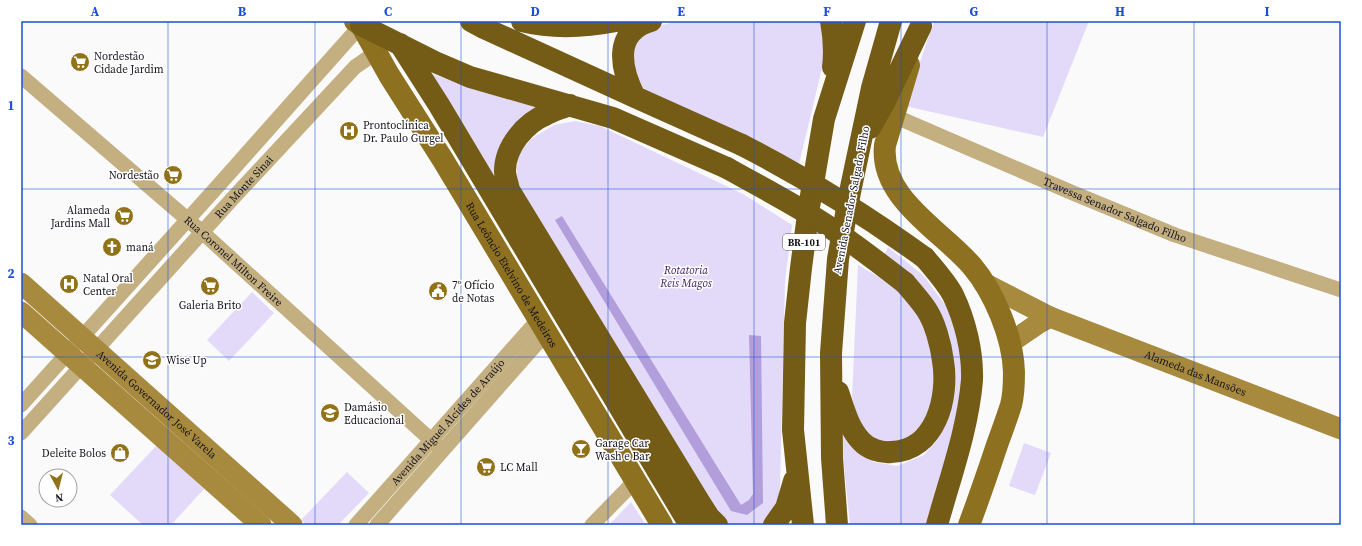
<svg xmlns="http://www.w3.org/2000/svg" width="1362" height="546" font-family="'Source Serif 4',serif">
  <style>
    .green { fill: #e3dafa }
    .water { fill: #b19edb }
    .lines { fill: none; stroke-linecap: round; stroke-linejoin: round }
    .street { stroke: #c3af80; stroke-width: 15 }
    .secondary { stroke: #a78a3e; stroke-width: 21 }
    .primary { stroke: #8d7020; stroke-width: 22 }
    .highway { stroke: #745b16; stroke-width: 22 }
    .highway-bridge { stroke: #745b16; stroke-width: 22 }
    .grid { fill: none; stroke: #1d4ed8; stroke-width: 1; stroke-opacity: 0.55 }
    .labels { text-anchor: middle; stroke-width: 3; stroke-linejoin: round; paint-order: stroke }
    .shield { fill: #fff; stroke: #5c5961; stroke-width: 1 }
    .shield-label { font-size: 10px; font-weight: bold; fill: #16121d }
    .poi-label { font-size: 11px; fill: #16121d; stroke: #fff; text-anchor: start }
    .street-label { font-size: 11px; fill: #16121d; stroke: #fff }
    .park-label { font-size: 11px; font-style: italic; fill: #391b62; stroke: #fff }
    .neatline { fill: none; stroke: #1d4ed8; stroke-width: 1.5 }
    .grid-label { font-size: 13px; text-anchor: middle; font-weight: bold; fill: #1d4ed8 }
  </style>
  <rect width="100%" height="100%" fill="#fafafa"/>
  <!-- green -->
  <path class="green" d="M678 21H823L829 39 799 164 646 92 635 75 632 58 638 39 651 28Z
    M934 21H1089L1043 137 905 106Z
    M422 70 473 89 510 100 546 107 500 185 444 93Z
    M575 121 600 126 743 194 792 225 785 281 780 486 778 507 765 525H720L516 182 518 156 531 139 554 125Z
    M888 247 924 276 949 310 961 349 963 386 932 525H850L841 436 852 435 855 450 874 462 897 466 924 455 938 439 948 416 954 376 949 334 934 306 884 256Z
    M858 265 891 284 915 309 928 333 933 354 936 389 927 420 899 446 872 440 858 422 852 397Z
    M252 292 274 313 229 361 207 340Z
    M1024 443 1051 453 1035 495 1009 486Z
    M157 445 204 489 171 525H143L110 495Z
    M347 472 369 493 338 525H307L301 520Z
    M631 502 646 525H609Z"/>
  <!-- water -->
  <path class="water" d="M562 216 741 505 749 500 753 494 749 335 761 336 763 503 747 515 731 511 555 220Z"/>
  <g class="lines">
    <!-- street -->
    <g class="street">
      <path id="s1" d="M21 76 202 232 442 450"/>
      <path id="s2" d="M894 116 1073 193 1175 235 1341 290"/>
      <path d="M21 405 217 187 361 25"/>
      <path id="s3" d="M21 433 233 198 355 67 368 58 377 55"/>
      <path d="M21 517 30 525"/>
      <path id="s4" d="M356 525 539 319"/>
      <path d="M377 525 547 332"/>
      <path d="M592 525 635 481"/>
    </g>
    <!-- secondary -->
    <g class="secondary">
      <path id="s5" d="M21 283 292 525"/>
      <path id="s6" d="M984 283 1050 317 1341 429"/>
      <path d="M21 312 261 525"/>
      <path d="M1010 343 1036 325 1050 317"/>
    </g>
    <!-- primary -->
    <g class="primary">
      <path id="s7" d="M355 21 361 25 389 75 443 160 662 525"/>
      <path d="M909 65 885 145C879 198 942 231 972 266 994 292 1013 337 1014 372 1014 382 1014 394 1011 405 1007 418 1002 431 997 445 988 472 979 498 969 525"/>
    </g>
    <!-- highway -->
    <path class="highway" d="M471 21 484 28 635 97 742 145
      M522 21C554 29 585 27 616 21
      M831 21C834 37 835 51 833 67
      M361 25 435 62 470 77 613 118 727 168
      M400 44 439 105 690 525
      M635 97C621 70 612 32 651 21
      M570 105C562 108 554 110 547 114 525 123 505 147 505 171 505 177 508 184 509 190L700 503 709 517 717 525
      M870 128 884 103 921 26
      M925 258C935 270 946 282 953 295 965 320 973 352 972 380 968 429 950 478 937 525
      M838 392C844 409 848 427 861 441 868 449 881 453 891 452 936 451 949 397 943 361 941 345 935 322 926 309 920 300 912 291 905 283
      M774 525 786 508 794 481
      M803 525 793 430 795 323 801 268 809 207 824 119 855 21
      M837 525 832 458 831 353 838 259 850 192 872 88 891 21"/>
    <!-- highway-bridge -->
    <path class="highway-bridge" d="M742 145C806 178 867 216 925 258
      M727 168C759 186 792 203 823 223 851 241 878 262 905 283"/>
  </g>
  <!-- grid -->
  <path class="grid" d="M168 21V525M315 21V525M461 21V525M608 21V525M754 21V525M901 21V525M1047 21V525M1194 21V525M21 189H1341M21 357H1341"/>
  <!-- icons -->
  <defs>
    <g id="supermarket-disc" transform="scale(1)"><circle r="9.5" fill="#917218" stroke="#fff"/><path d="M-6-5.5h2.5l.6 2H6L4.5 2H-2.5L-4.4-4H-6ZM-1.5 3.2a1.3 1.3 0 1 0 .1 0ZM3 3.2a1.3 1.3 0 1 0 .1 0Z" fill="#fff"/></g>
    <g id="hospital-disc" transform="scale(1)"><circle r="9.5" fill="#917218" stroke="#fff"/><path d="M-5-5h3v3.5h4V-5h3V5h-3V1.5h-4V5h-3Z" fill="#fff"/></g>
    <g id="church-disc" transform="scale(1)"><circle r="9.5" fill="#917218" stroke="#fff"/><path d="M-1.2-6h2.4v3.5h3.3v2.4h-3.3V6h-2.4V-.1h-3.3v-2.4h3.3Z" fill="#fff"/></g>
    <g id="civic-disc" transform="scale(1)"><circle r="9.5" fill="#917218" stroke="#fff"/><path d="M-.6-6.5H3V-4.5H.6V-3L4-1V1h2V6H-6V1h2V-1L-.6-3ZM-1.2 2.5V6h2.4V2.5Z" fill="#fff"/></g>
    <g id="school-disc" transform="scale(1)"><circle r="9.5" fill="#917218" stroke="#fff"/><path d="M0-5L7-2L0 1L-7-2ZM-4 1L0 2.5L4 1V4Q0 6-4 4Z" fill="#fff"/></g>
    <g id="bar-disc" transform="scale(1)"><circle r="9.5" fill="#917218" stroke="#fff"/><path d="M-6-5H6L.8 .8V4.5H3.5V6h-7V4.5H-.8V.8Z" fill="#fff"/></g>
    <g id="shop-disc" transform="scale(1)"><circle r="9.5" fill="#917218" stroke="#fff"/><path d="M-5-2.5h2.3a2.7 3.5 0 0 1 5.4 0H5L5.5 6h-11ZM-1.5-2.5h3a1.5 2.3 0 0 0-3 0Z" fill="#fff"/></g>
  </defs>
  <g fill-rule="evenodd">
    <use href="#supermarket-disc" x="80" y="62"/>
    <use href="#hospital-disc" x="349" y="131"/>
    <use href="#supermarket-disc" x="173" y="175"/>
    <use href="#supermarket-disc" x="124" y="216"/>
    <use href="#church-disc" x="112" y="247"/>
    <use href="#hospital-disc" x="69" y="284"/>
    <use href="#supermarket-disc" x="210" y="286"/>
    <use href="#civic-disc" x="438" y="291"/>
    <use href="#school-disc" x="152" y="360"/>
    <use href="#school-disc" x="330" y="413"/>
    <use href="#bar-disc" x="581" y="449"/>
    <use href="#shop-disc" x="120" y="453"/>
    <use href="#supermarket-disc" x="486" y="467"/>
  </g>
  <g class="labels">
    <!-- shield labels -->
    <rect class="shield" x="783" y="234" width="42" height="16" rx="3"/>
    <g class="shield-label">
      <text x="804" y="246">BR-101</text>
    </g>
    <!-- poi labels -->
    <g class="poi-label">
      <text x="94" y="60">Nordestão<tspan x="94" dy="13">Cidade Jardim</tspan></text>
      <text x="363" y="129">Prontoclínica<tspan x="363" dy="13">Dr. Paulo Gurgel</tspan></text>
      <text x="159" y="179" text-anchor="end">Nordestão</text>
      <text x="110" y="214" text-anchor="end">Alameda<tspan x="110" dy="13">Jardins Mall</tspan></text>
      <text x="126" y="251">maná</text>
      <text x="83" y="282">Natal Oral<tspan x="83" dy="13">Center</tspan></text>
      <text x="452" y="289">7º Ofício<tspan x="452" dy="13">de Notas</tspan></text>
      <text x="210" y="309" text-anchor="middle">Galeria Brito</text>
      <text x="166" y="364">Wise Up</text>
      <text x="344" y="411">Damásio<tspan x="344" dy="13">Educacional</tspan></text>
      <text x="595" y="447">Garage Car<tspan x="595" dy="13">Wash e Bar</tspan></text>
      <text x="106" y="457" text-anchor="end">Deleite Bolos</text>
      <text x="500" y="471">LC Mall</text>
    </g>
    <!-- street labels -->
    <g class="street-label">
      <text dy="4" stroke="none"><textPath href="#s3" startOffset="332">Rua Monte Sinai</textPath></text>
      <text transform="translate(851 200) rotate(-79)" y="4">Avenida Senador Salgado Filho</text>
      <text dy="4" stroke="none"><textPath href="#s2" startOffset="240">Travessa Senador Salgado Filho</textPath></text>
      <text dy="4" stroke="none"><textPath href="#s1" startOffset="282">Rua Coronel Milton Freire</textPath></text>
      <text dy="4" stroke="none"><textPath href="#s7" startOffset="299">Rua Leôncio Etelvino de Medeiros</textPath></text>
      <text dy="4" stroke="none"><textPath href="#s6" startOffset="230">Alameda das Mansões</textPath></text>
      <text dy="4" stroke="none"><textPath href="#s5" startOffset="182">Avenida Governador José Varela</textPath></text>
      <text dy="4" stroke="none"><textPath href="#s4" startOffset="138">Avenida Miguel Alcídes de Araújo</textPath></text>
    </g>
    <!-- park labels -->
    <g class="park-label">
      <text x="686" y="274">Rotatoria<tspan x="686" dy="13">Reis Magos</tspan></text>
    </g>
  </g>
  <!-- border -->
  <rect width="1362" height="546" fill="none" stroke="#ffffff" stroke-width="44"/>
  <!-- north arrow -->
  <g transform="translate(58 488) rotate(173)"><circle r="19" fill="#ffffff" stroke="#a2a0a5"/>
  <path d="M0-3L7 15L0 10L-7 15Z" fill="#917218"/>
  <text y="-6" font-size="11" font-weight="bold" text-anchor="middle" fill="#16121d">N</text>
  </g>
  <rect x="22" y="22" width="1318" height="502" class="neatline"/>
  <g class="grid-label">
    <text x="95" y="16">A</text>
    <text x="242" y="16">B</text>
    <text x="388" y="16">C</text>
    <text x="535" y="16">D</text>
    <text x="681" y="16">E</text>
    <text x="827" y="16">F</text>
    <text x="974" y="16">G</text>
    <text x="1120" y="16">H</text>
    <text x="1267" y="16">I</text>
    <text x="11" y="110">1</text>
    <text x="11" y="278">2</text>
    <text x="11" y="445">3</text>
  </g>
</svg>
